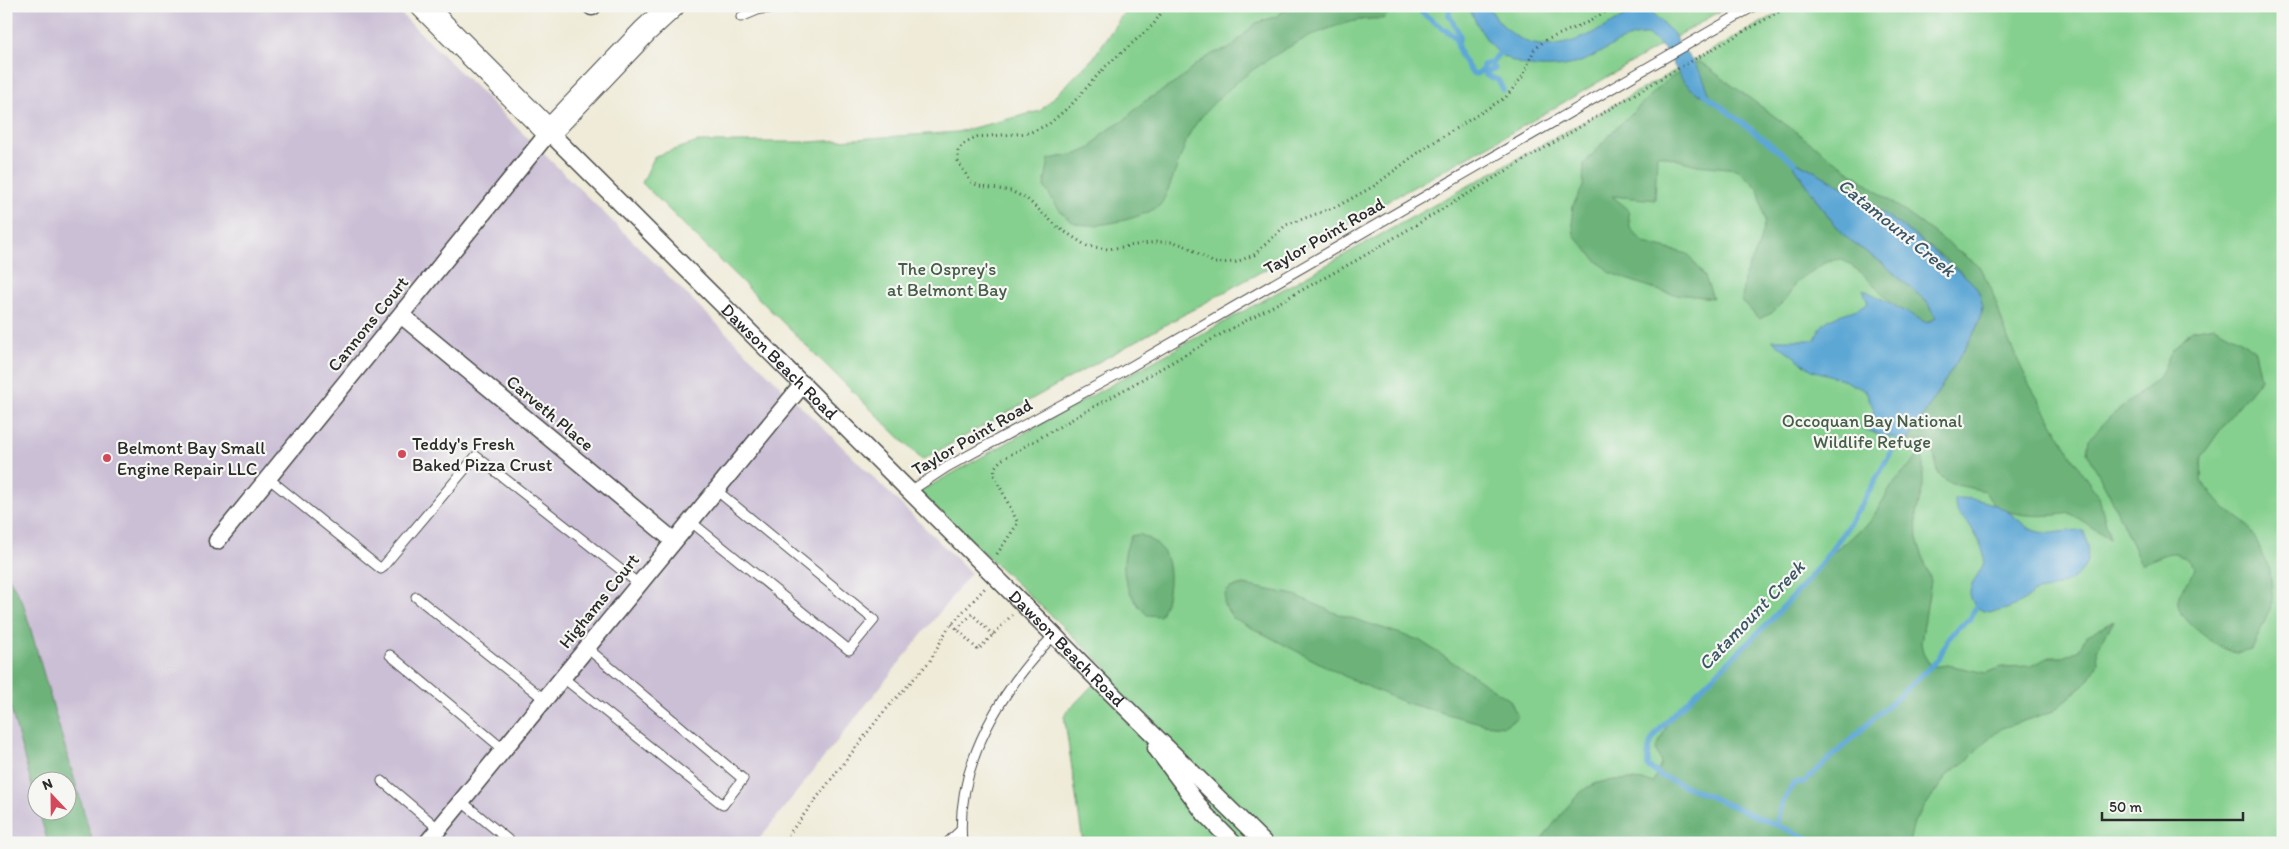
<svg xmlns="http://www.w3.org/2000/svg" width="2289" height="849" font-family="Itim,sans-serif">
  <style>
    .industrial { fill: #cbbfd5; fill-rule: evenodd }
    .green { fill: #85d08e; stroke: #587e5c }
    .forest { fill: #6cb279; stroke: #4c6e52 }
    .water { fill: #5da7d5; stroke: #446980 }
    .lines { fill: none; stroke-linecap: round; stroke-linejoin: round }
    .stream { stroke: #5da7d5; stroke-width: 5.5 }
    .lane-casing { stroke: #484845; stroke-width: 11 }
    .street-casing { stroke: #484845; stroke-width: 19 }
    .secondary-casing { stroke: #484845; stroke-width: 26 }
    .path { stroke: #484845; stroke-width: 3; stroke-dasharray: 1 4; stroke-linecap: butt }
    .lane { stroke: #fff; stroke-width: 9 }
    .street { stroke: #fff; stroke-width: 16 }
    .secondary { stroke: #fff; stroke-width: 24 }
    .poi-dot { fill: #d1495b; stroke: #f6f6f2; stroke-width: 2 }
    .labels { text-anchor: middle; stroke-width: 4.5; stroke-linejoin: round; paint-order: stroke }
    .street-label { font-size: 18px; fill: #2b2b2b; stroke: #f6f6f2 }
    .park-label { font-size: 18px; fill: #465d49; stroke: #f6f6f2 }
    .poi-label { font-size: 18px; fill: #2b2b2b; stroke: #f6f6f2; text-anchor: start }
    .water-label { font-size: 19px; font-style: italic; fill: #3c5666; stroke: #f6f6f2 }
  </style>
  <rect width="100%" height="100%" fill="#f6f6f2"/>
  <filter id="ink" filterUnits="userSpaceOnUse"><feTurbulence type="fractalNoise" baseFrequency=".02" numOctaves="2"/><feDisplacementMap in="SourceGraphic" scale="10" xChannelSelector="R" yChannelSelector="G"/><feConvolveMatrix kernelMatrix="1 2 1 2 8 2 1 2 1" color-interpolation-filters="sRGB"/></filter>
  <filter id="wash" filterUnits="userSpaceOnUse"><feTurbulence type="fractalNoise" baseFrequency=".0096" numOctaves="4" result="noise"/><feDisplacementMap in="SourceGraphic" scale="20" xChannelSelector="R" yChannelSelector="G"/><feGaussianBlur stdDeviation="1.12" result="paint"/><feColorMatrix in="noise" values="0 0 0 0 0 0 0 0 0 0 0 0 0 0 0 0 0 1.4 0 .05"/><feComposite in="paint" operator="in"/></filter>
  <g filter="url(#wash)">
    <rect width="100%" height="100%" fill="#efebd8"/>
    <!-- industrial -->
    <path class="industrial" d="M6 6H393L971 573 756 843H6ZM38 782H68V812H38Z"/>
    <!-- green -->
    <path class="green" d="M1128 6H1729L1518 129 922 460 642 183 655 156 698 142H811L957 132 1040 111 1094 57Z
      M1791 6H2283V843H1083L1064 715 1108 669 919 492Z"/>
    <!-- forest -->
    <path class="forest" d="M1290 6H1396L1383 19C1323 14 1220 82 1190 133 1183 147 1167 200 1159 206 1143 218 1094 230 1075 223 1062 218 1051 197 1044 186L1049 159 1077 154 1091 148 1103 133 1123 121 1142 103 1178 81 1198 63 1214 53 1229 49 1256 23 1277 16Z
      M1699 61 1979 266 1991 288 2008 339 2029 384 2081 471 2099 497 2110 539 2070 513C2050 517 2010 518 1994 504 1990 501 1987 495 1985 491L1952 484 1939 475 1932 447 1924 440 1908 441 1973 335C1979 322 1985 310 1980 295 1970 266 1822 171 1790 159L1826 214 1850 241 1881 262 1927 302 1937 318 1927 323 1896 308 1862 273 1841 259 1827 261 1796 282 1787 298 1772 313 1759 319 1742 301 1744 277 1758 248 1765 221 1758 188 1737 169 1697 165 1657 154 1655 200 1612 196 1628 209 1630 228 1644 243 1688 254 1705 277 1713 298 1666 293 1632 281 1611 273 1593 257 1574 235 1572 215 1573 205 1583 187 1584 164 1614 130 1667 80Z
      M2214 326 2242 341 2255 351 2261 379 2231 415 2202 456 2201 481 2226 509 2249 526 2270 570 2273 602 2252 650C2247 651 2241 653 2237 653 2221 651 2180 621 2178 605 2176 589 2191 582 2195 568 2173 542 2168 556 2141 564L2110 496 2087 452 2089 439 2111 416 2159 378 2173 349 2192 330Z
      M1923 451V486L1916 514 1917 539 1931 581 1921 643 1923 653 1931 667 1948 665 1986 673 2001 667 2031 666 2050 657H2063L2079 650 2086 636 2114 621 2097 649 2098 663 2089 680 2054 711 2002 728 1979 747 1967 761 1948 774 1914 822 1909 843H1539C1549 830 1573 797 1585 789 1604 776 1632 780 1653 782L1661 764 1656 749 1671 717 1779 612 1824 559 1869 523 1895 481Z
      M1140 534C1146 538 1156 542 1160 547 1174 563 1170 599 1160 616L1147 615C1124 592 1117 567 1131 536Z
      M6 572 23 603 93 843H48L39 812H68V782H38L37 805 6 691Z
      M1244 585 1295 595 1330 611 1419 640 1510 700 1518 717 1504 726 1484 724 1406 703 1348 678 1233 618 1224 605 1225 594 1230 588Z"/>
    <!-- water -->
    <path class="water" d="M1468 6H1488C1521 58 1559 52 1607 26 1622 18 1633 9 1650 11L1674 34 1678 44 1694 63 1702 75 1711 98C1673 90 1677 49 1647 35 1625 34 1607 50 1588 59 1564 70 1527 71 1503 56 1486 44 1477 24 1468 6Z
      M1789 158C1846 186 1900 222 1948 263 1959 272 1975 281 1980 295 1985 310 1979 322 1973 335L1908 441 1876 434 1860 427 1870 422 1874 410 1866 391 1841 379 1812 370 1772 340H1815C1824 310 1846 318 1868 303L1863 289 1927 323 1936 318 1927 302 1881 262 1850 241 1826 214Z
      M1955 498C1973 498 1991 501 2007 511 2018 518 2025 529 2039 532 2054 536 2069 528 2084 531 2087 542 2090 556 2085 566 2077 581 2051 590 2036 591 2023 605 1981 626 1971 598 1965 581 1987 572 1984 555 1982 546 1974 532 1969 524 1965 519 1958 515 1956 510 1955 507 1955 501 1955 498Z"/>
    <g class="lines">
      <!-- stream -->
      <path class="stream" d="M1450 6 1449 15 1460 35 1458 43
        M1422 13 1455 37 1461 56 1472 73 1477 74 1483 69V65L1491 63 1504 48
        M1483 69 1486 75 1498 80 1503 90
        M1486 75 1488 71 1495 69 1491 63
        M1705 94 1795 163
        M1777 823 1782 804 1794 783 1804 782 1924 673 1939 658 1947 641 1957 628 1970 620 1976 606
        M1819 843 1659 775 1648 766C1647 740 1654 736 1671 717 1723 666 1779 617 1824 560 1854 521 1878 476 1901 434"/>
    </g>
  </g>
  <g filter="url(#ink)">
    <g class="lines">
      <!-- lane casing -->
      <g class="lane-casing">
        <path id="lane" d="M741 17 760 9 807 6
          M268 478 381 569 476 456 639 584
          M909 492 947 467 1118 374 1754 6
          M690 521 849 650 874 620 716 490
          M416 597 544 699
          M390 655 503 749
          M562 677 723 805 743 779 587 648
          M382 781 439 829
          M461 801 512 843
          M947 843 961 830
          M962 843C955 764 1002 689 1054 635"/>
      </g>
      <!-- street casing -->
      <g class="street-casing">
        <g id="street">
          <path d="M592 7 593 6"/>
          <path d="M401 315 674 541"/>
          <path id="s1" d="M217 541 549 132 1054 635C1122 706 1194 773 1264 843"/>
          <path d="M1156 748 1205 814 1233 843"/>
          <path d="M427 843 803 384"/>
        </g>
      </g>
      <!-- secondary casing -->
      <g class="secondary-casing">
        <path id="secondary" d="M423 6 549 132 645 31 672 6"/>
      </g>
      <!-- path -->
      <path class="path" d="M1166 6 1153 25 1105 67 1071 105 1049 124 1029 133 977 137 962 145 958 151V162L971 182 979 186 1011 191 1027 199 1059 228 1087 246 1108 249 1157 242H1174L1186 246 1214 263 1236 262 1254 255 1286 225 1338 206 1374 186 1423 149 1506 97 1523 76 1534 50 1544 41 1590 21 1615 6
        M997 554 1018 523 994 475 995 467 1001 460 1216 337 1357 260 1665 76 1789 6
        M952 624 978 650 1012 615
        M957 629 972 614 993 635
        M782 843 881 715 930 661 948 628 985 588"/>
      <!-- lane -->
      <use href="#lane" class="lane"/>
      <!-- street -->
      <use href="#street" class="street"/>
      <!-- secondary -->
      <use href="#secondary" class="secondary"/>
    </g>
  </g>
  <!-- markers -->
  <g class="poi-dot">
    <circle cx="402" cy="454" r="5"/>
    <circle cx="107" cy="458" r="5"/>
  </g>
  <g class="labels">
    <!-- street labels -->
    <g class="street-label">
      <text transform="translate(1324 236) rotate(-30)" y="6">Taylor Point Road</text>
      <text transform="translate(368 324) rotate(-51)" y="6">Cannons Court</text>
      <text dy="6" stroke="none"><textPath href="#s1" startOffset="852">Dawson Beach Road</textPath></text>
      <text transform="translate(550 413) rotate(40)" y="6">Carveth Place</text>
      <text transform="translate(972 437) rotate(-30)" y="6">Taylor Point Road</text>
      <text transform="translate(599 601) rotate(-51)" y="6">Highams Court</text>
      <text dy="6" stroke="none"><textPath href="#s1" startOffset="1258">Dawson Beach Road</textPath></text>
    </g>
    <!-- park labels -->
    <g class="park-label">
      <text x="947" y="275">The Osprey's<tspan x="947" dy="21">at Belmont Bay</tspan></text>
      <text x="1872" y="427">Occoquan Bay National<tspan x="1872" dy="21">Wildlife Refuge</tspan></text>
    </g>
    <!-- poi labels -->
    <g class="poi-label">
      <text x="412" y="450">Teddy's Fresh<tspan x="412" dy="21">Baked Pizza Crust</tspan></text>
      <text x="117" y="454">Belmont Bay Small<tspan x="117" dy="21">Engine Repair LLC</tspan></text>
    </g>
    <!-- water labels -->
    <g class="water-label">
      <text transform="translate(1897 227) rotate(39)" y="7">Catamount Creek</text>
      <text transform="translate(1751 615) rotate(-46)" y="7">Catamount Creek</text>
    </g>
  </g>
  <!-- margin -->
  <rect width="2289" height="849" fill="none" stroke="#f6f6f2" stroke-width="25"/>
  <!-- north arrow -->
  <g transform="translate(52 796) rotate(338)"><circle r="24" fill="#f6f6f2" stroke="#a5a5a2"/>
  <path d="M0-4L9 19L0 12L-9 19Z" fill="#d1495b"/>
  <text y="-8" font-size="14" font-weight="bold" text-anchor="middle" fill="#2b2b2b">N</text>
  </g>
  <!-- scale -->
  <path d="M2102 812v8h141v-8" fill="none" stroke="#2b2b2b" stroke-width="2.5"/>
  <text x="2109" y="812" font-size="15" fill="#2b2b2b" stroke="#f6f6f2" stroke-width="4" paint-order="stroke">50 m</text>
</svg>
